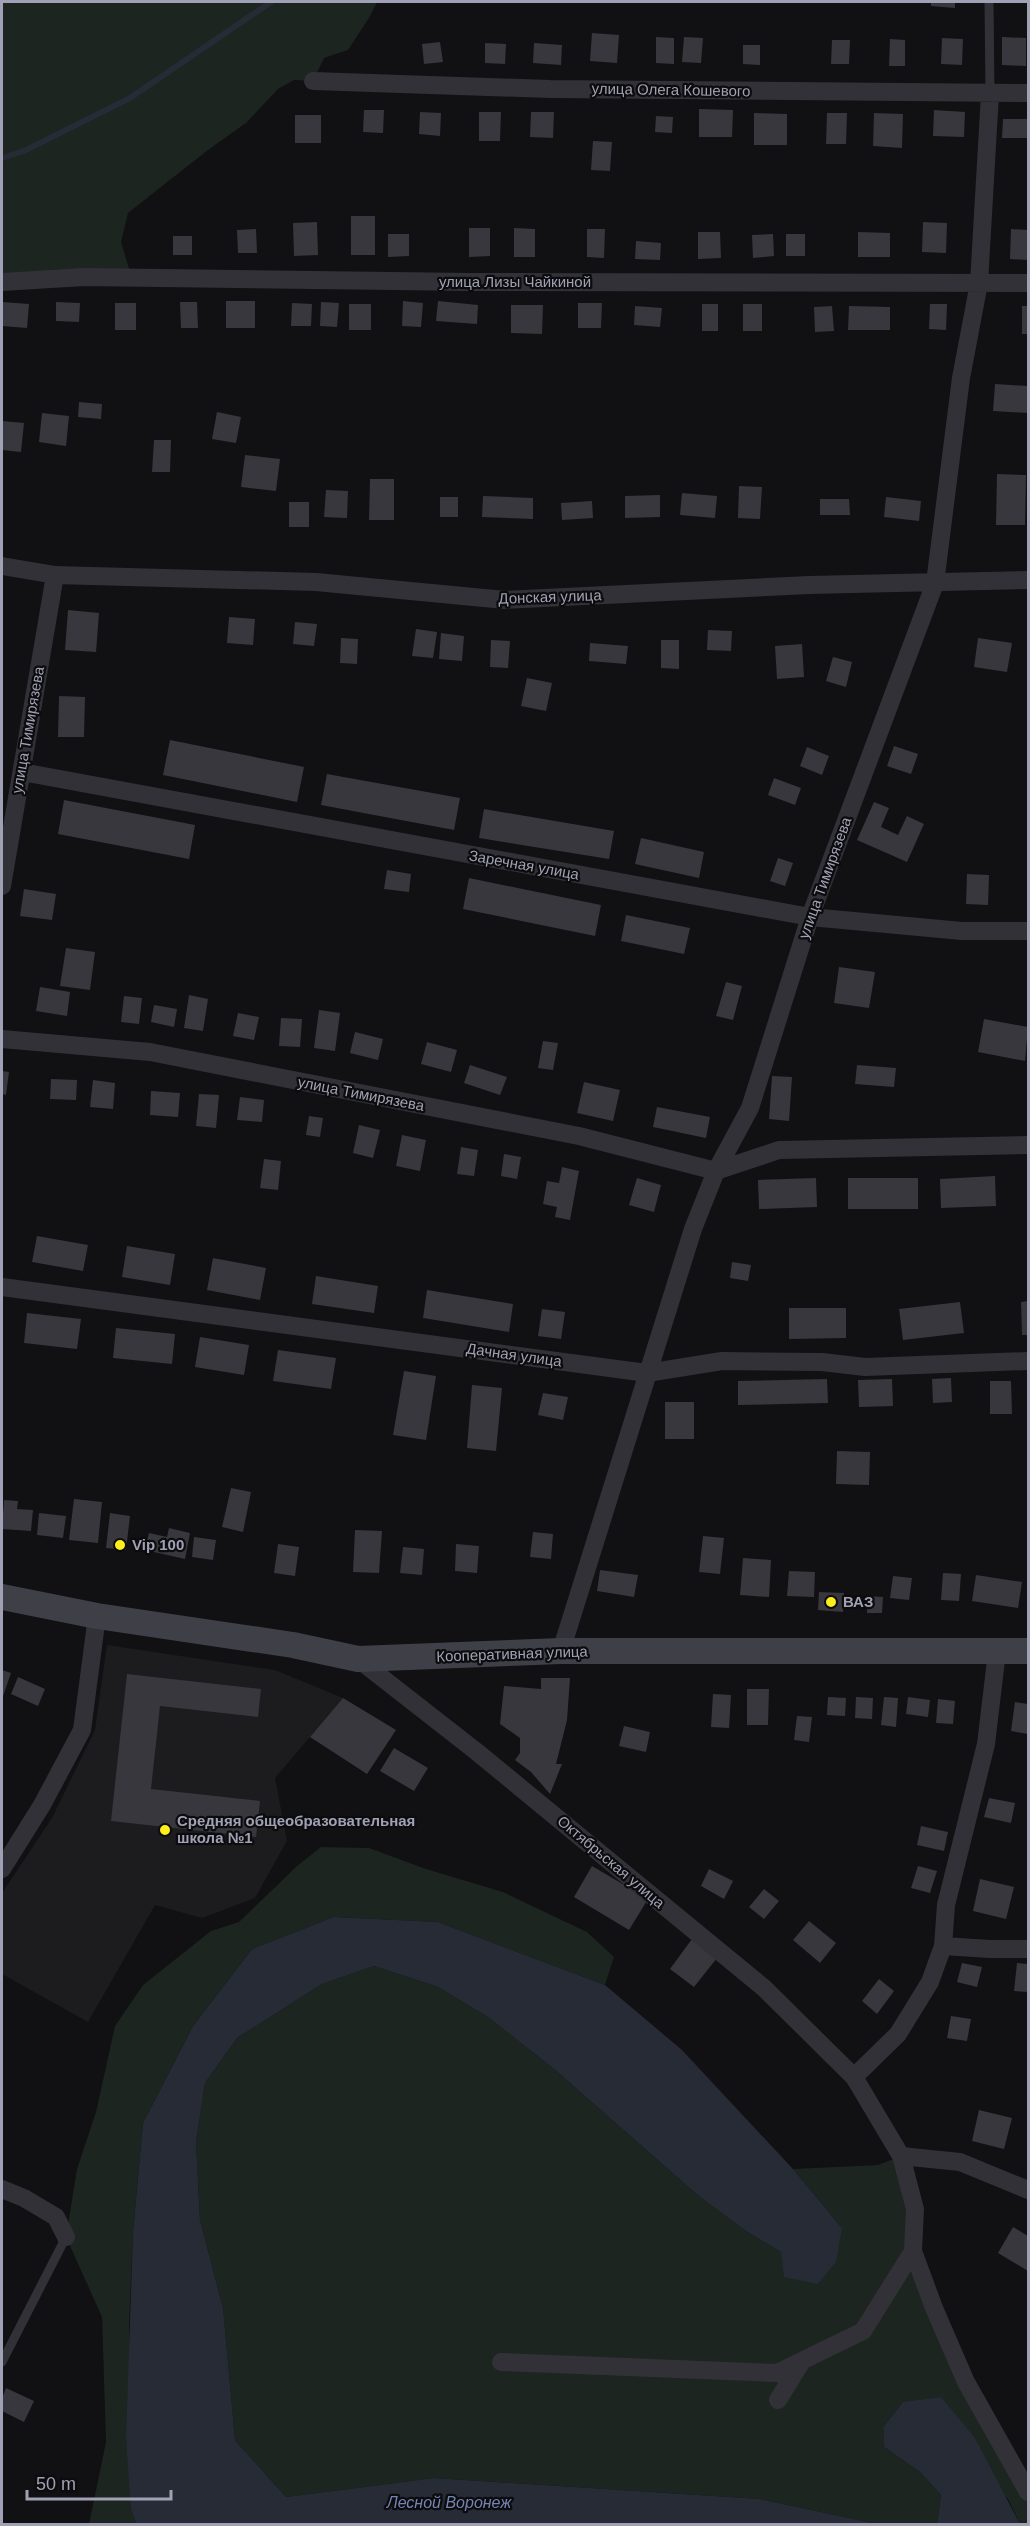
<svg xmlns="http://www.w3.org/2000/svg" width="1030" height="2526" font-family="Arial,sans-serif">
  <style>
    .built { fill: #1c1c1f }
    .green { fill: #1c251f }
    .water { fill: #262b36 }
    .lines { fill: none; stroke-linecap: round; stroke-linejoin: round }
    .stream { stroke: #262b36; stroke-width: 6 }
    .building { fill: #38373d }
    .lane { stroke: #323137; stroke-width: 9 }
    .street { stroke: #323137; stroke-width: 18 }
    .secondary { stroke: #3f3f47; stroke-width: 26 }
    .poi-dot { fill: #feee1c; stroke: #0c0b0d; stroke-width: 2 }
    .labels { text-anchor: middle; stroke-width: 4.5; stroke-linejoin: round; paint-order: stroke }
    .street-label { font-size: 15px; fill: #a0a1b4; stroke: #0c0b0d }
    .poi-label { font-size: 15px; font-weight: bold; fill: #a0a1b4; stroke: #0c0b0d; text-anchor: start }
    .water-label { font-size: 16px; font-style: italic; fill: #7484b2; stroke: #0c0b0d }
  </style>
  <rect width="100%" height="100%" fill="#111012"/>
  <!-- built -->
  <path class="built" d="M107 1645 275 1670 343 1698 275 1778 287 1841 255 1898 202 1918 155 1905 88 2022 2 1974V1893L52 1818 95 1730Z"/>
  <!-- green -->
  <path class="green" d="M2 2H377L369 18 348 50 324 58 313 81 294 80 278 89 246 123 208 150 128 213 121 242 132 278 2 282Z
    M321 1847 369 1848 426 1869 503 1892 587 1932 614 1957 605 1985 438 1922 334 1917 252 1949 193 2026 143 2123 133 2232 129 2324 131 2509 136 2524H89L106 2442 102 2317 66 2237 77 2169 96 2112 115 2026 143 1985 211 1931 239 1922 297 1866Z
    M374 1966 438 1987 488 2017 554 2069 700 2197 746 2231 781 2252 842 2228 793 2169 878 2165 901 2156 913 2251 1028 2492V2524H1020L1008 2499 903 2402 884 2426V2447L920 2472 941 2495 937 2524H877L760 2499 434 2478 286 2497 235 2440 223 2308 200 2220 196 2142 205 2083 237 2038 322 1984Z"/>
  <!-- water -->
  <path class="water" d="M334 1917 438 1922 605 1985 682 2050 793 2169 842 2228 836 2262 818 2284 784 2277 781 2252 746 2231 700 2197 554 2069 488 2017 438 1987 374 1966 322 1984 237 2038 205 2083 196 2142 200 2220 223 2308 235 2440 286 2497 434 2478 760 2499 877 2524H136L131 2509 126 2438 133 2232 143 2123 193 2026 252 1949Z
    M941 2397 975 2438 1020 2524H937L941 2495 920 2472 884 2447V2426L903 2402Z"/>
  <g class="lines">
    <!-- stream -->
    <path class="stream" d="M2 158 24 151 130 98 271 2"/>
  </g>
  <!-- building -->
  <path class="building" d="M931 2H955V8L931 6Z
    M592 33 619 35 617 63 590 61Z
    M656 37 674 38V64L656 63Z
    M684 37 703 38 701 63 682 62Z
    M1002 37 1026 38V66L1002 65Z
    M942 38 963 39 962 65 941 64Z
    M890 39 905 40V66H889Z
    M832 40H850L849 64H831Z
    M440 42 443 62 424 64 422 44Z
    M485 43 506 44 505 64 485 63Z
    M534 43 562 45 561 65 533 63Z
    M743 45H760V65L743 64Z
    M699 109 733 110 732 137H699Z
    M364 110H384L383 133 363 132Z
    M934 110 965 112 964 137 933 136Z
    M420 112 441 113 440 136 419 134Z
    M479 112H501L500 141H479Z
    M531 112H554L553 138 530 137Z
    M754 113 787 114V145H754Z
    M827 113H847L846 144H826Z
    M874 113 903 114 902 148 873 146Z
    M295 115H321V143H295Z
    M656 116 673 117 672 133 655 132Z
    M1003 119H1028V138H1002Z
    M593 141 612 142 610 171 591 170Z
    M351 216H375V255H351Z
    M317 222 318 255 294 256 293 223Z
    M923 222 947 223 946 253 922 252Z
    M469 228H490V256L469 257Z
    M514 228 535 229V257H514Z
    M256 229 257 253H238L237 230Z
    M587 229H605L604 258 587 257Z
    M1011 229 1028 230V260L1010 259Z
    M698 232H720L721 258 698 259Z
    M858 232 890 233V257H858Z
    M388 234H409V256L388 257Z
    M773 234 774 256 753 258 752 235Z
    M786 234H805V256H786Z
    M173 236H192V255H173Z
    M636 241 661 243 660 260 635 259Z
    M226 301H255V328H226Z
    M403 301 423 303 421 327 402 326Z
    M438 301 478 305 477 324 436 321Z
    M2 302 29 304 27 328 2 326Z
    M56 302 80 303 79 322 56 321Z
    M180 302H197L198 328H181Z
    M321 302 339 303 337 327 320 326Z
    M115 303H136V330H115Z
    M292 303 312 304 311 326H291Z
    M578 303H602L601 328H578Z
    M349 304H371V330H349Z
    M702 304H718V331H702Z
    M743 304H762V331H743Z
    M930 304H947L946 330 929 329Z
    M511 305H543L542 334 511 333Z
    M635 306 662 308 660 327 634 325Z
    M832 306 834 331 815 332 814 307Z
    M849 306 890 307V330H848Z
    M1022 306H1028V334H1022Z
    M995 384 1028 386V413L993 411Z
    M79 402 102 404 101 419 78 417Z
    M217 412 241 417 236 443 212 439Z
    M42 413 69 416 66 446 39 442Z
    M2 421 24 423 21 452 2 450Z
    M154 440H171L170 472H152Z
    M245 455 280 459 276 491 241 487Z
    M997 474 1026 475 1025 525H996Z
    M370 479H394V520H369Z
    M739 486 762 487 760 519 738 518Z
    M326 490 348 491 347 518 324 517Z
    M682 493 717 496 715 518 680 515Z
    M660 495V517L625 518V496Z
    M483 496 533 498V519L482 517Z
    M440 497H458V517H440Z
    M886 497 921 501 919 521 884 517Z
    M820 499H849L850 515H820Z
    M592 501 593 518 562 520 561 503Z
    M289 502H309V527H289Z
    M68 610 99 613 96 652 65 650Z
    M229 617 255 619 253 645 227 643Z
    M295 622 317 624 314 646 293 644Z
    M416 629 437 632 433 658 412 656Z
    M708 630 732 631 731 651 707 650Z
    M441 633 464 636 462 661 439 659Z
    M341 638 358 639 357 664 340 663Z
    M978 638 1012 643 1007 672 974 667Z
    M491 640 510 641 508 668 490 667Z
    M661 640H679V669L661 668Z
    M590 643 628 646 626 664 589 661Z
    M802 644 804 677 777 679 775 646Z
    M833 657 852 662 846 687 826 681Z
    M527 678 552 683 546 711 521 706Z
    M59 696 85 697 84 737H58Z
    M170 740 304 767 297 802 163 775Z
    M894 746 918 754 911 774 887 766Z
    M807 747 829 756 822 775 800 766Z
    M327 774 460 798 454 830 321 805Z
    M774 778 801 788 795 805 768 795Z
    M64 800 195 825 189 859 58 834Z
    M874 802 889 808 881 827 898 835 907 816 924 824 907 862 857 840Z
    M484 809 614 831 609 859 479 838Z
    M641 838 704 852 699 878 635 864Z
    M778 858 793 863 785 886 770 881Z
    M387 870 411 874 409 892 384 889Z
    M967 874 989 875 988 905 966 904Z
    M469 878 601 905 595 936 463 909Z
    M24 889 56 894 52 920 20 916Z
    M626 915 690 928 684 954 621 941Z
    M66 948 95 952 90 990 60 986Z
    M839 967 875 972 869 1008 834 1003Z
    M726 982 742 986 733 1020 716 1016Z
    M40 987 70 992 67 1016 36 1011Z
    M189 995 208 999 203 1031 184 1028Z
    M124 996 142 998 139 1024 121 1022Z
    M154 1005 177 1009 174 1027 151 1022Z
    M319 1010 340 1013 335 1051 314 1048Z
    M238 1013 259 1017 254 1040 233 1036Z
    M281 1018 302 1019 300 1047 279 1046Z
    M984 1019 1028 1027 1025 1061 978 1052Z
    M355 1032 383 1039 378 1060 350 1053Z
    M543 1041 558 1043 553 1070 538 1068Z
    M427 1042 457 1050 451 1072 421 1064Z
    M470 1065 507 1077 500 1095 464 1083Z
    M857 1065 896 1068 894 1087 855 1084Z
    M2 1071 9 1072 6 1095 2 1094Z
    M772 1076 792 1077 789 1121 769 1119Z
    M51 1079 77 1080 76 1100 50 1099Z
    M93 1080 115 1083 113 1109 90 1107Z
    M584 1082 620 1090 613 1121 577 1113Z
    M151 1091 180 1093 178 1117 150 1115Z
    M199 1094 219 1095 216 1128 196 1126Z
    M240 1097 264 1100 262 1122 237 1120Z
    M657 1107 710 1117 706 1138 653 1127Z
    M309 1116 323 1118 320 1137 306 1135Z
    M359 1125 380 1130 373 1158 353 1153Z
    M402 1135 426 1140 420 1171 396 1166Z
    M461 1147 478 1150 474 1176 457 1174Z
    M504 1154 521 1157 517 1179 501 1176Z
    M264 1159 281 1161 278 1190 260 1188Z
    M562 1167 579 1171 570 1220 555 1217 557 1207 543 1204 547 1181 559 1183Z
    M995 1176 996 1206 941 1208 940 1179Z
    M637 1178 661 1185 654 1212 629 1205Z
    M816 1178 817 1207 759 1209 758 1180Z
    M848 1178H918V1209H848Z
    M37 1236 88 1245 83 1271 32 1262Z
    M127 1246 175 1254 170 1285 122 1277Z
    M213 1258 266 1268 260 1300 207 1290Z
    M732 1262 751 1265 748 1281 730 1278Z
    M316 1276 378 1286 374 1313 312 1304Z
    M427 1290 513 1304 509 1332 423 1318Z
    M1028 1301V1335H1022L1021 1302Z
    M960 1302 964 1333 903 1340 899 1309Z
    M789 1308H846V1338L789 1339Z
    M542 1309 565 1312 561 1339 538 1336Z
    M27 1313 81 1319 77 1349 24 1343Z
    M116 1328 175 1334 172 1364 113 1358Z
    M200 1337 249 1345 244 1375 195 1367Z
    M278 1350 336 1358 331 1389 273 1381Z
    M404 1371 436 1376 426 1440 393 1435Z
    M951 1378 952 1402 933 1403 932 1379Z
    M827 1379 828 1403 738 1405V1381Z
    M892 1379 893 1406 859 1407 858 1380Z
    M990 1381H1011L1012 1414H990Z
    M472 1385 502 1388 496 1451 467 1448Z
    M543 1393 568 1397 563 1420 538 1415Z
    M665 1402H694V1439H665Z
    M837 1451 870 1452 869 1485 836 1484Z
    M231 1488 251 1492 243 1532 222 1527Z
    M74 1499 102 1502 98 1543 69 1540Z
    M4 1500 18 1501 17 1509 33 1510 31 1531 2 1529Z
    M39 1513 66 1516 63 1538 37 1535Z
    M110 1513 130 1516 126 1550 106 1548Z
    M169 1528 190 1533 185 1559 145 1550 149 1533 167 1537Z
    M355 1530 382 1531 379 1573 353 1572Z
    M533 1532 553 1534 551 1559 530 1557Z
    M703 1536 724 1538 720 1574 699 1572Z
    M194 1537 216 1540 213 1560 192 1557Z
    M278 1544 299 1547 295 1576 274 1573Z
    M456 1544 479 1546 477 1573 455 1571Z
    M403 1547 424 1549 422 1575 400 1573Z
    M743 1558 771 1560 769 1597 740 1595Z
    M600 1570 638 1575 634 1597 597 1591Z
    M789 1571 815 1572 814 1597 787 1596Z
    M943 1573 961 1574 959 1601 941 1600Z
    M976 1575 1022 1582 1018 1608 972 1601Z
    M893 1576 912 1578 909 1600 890 1598Z
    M819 1592 844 1593 843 1612 818 1610Z
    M867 1596 883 1597 882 1613H867Z
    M2 1670 11 1673 2 1699Z
    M127 1674 261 1689 258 1717 160 1706 151 1789 260 1801 256 1837 111 1821Z
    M18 1677 45 1689 38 1706 11 1694Z
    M541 1678H570L567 1720 556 1764H562L550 1794 531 1772 515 1760 520 1753V1738L500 1724 504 1686 541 1689Z
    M747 1689H769L768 1725H747Z
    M713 1694 731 1695 729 1728 711 1727Z
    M828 1697 846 1698 845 1716 827 1715Z
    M856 1697 873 1698 872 1719 855 1718Z
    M884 1697 898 1698 896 1727 881 1725Z
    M908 1697 930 1700 928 1717 906 1714Z
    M343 1698 396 1730 367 1774 310 1737Z
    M938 1699 955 1701 953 1724 936 1723Z
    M1015 1702 1028 1704V1734L1011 1731Z
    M797 1716 812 1717 809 1742 794 1740Z
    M624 1726 650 1732 646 1752 619 1746Z
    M394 1748 428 1768 414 1791 380 1771Z
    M989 1798 1015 1803 1011 1823 984 1817Z
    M921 1826 948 1832 944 1851 917 1845Z
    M592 1866 648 1899 629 1930 574 1897Z
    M918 1866 937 1871 930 1893 911 1888Z
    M709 1869 733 1881 724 1899 701 1886Z
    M980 1879 1014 1887 1006 1919 973 1911Z
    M764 1889 779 1901 764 1919 749 1907Z
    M809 1921 836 1943 820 1963 793 1940Z
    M692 1939 717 1958 694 1987 670 1969Z
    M962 1963 982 1967 977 1987 957 1982Z
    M1017 1963 1028 1964V1992L1014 1991Z
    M879 1979 894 1991 877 2014 862 2001Z
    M951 2016 971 2019 967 2041 947 2038Z
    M979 2110 1012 2118 1004 2149 972 2141Z
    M1013 2227 1028 2236V2271L998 2253Z
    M6 2388 34 2401 24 2422 2 2411V2398Z"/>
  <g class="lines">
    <!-- lane -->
    <path class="lane" d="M989 2 990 94
      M2 2362 66 2237"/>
    <!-- street -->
    <path class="street" d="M313 81 550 89 1028 93
      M2 282 84 277 471 282 1028 283
      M2 566 55 575 316 582 505 600 809 585 1028 580
      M22 772 810 917 962 931H1028
      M2 886 55 575
      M2 1039 150 1052 579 1136 716 1171 779 1150 1028 1145
      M2 1287 647 1373 722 1361 822 1362 865 1367 1028 1361
      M561 1651 693 1229 716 1171 750 1108 810 917 935 583 961 378 979 283 990 94
      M358 1659 477 1752 764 1988 854 2077 901 2156 915 2209 913 2251 934 2308 966 2382 1028 2492
      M2 1869 42 1805 82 1730 97 1616
      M943 1946 990 1949H1028
      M854 2077 898 2034 930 1982 943 1946 946 1905 986 1744 997 1652
      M901 2156 960 2162 1028 2190
      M2 2189 24 2198 56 2217 66 2237
      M501 2362 777 2373 863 2331 913 2251
      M778 2400 802 2361"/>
    <!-- secondary -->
    <path class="secondary" d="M2 1597 97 1616 293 1645 358 1659 561 1651H1028"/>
  </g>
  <!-- markers -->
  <g class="poi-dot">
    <circle cx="120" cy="1545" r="6"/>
    <circle cx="831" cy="1602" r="6"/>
    <circle cx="165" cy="1830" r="6"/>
  </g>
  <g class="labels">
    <!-- street labels -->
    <g class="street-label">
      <text transform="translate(671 90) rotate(1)" y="5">улица Олега Кошевого</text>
      <text x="515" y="287">улица Лизы Чайкиной</text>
      <text transform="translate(550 597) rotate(-2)" y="5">Донская улица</text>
      <text transform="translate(28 730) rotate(-80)" y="5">улица Тимирязева</text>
      <text transform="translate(524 865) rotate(10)" y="5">Заречная улица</text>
      <text transform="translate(825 878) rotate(-70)" y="5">улица Тимирязева</text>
      <text transform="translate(361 1094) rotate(11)" y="5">улица Тимирязева</text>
      <text transform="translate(514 1355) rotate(8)" y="5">Дачная улица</text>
      <text transform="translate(512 1654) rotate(-2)" y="5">Кооперативная улица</text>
      <text transform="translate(611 1862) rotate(40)" y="5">Октябрьская улица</text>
    </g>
    <!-- poi labels -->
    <g class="poi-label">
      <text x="132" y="1550">Vip 100</text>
      <text x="843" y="1607">ВАЗ</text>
      <text x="177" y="1826">Средняя общеобразовательная<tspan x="177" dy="17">школа №1</tspan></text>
    </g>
    <!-- water labels -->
    <g class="water-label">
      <text x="449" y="2508">Лесной Воронеж</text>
    </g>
  </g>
  <!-- border -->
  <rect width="1030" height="2526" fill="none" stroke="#a0a1b4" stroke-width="6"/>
  <!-- scale -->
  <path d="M27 2490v9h144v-9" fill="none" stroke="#a0a1b4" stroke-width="3"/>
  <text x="36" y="2490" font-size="18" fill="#a0a1b4" stroke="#0c0b0d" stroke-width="4.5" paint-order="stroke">50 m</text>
</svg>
